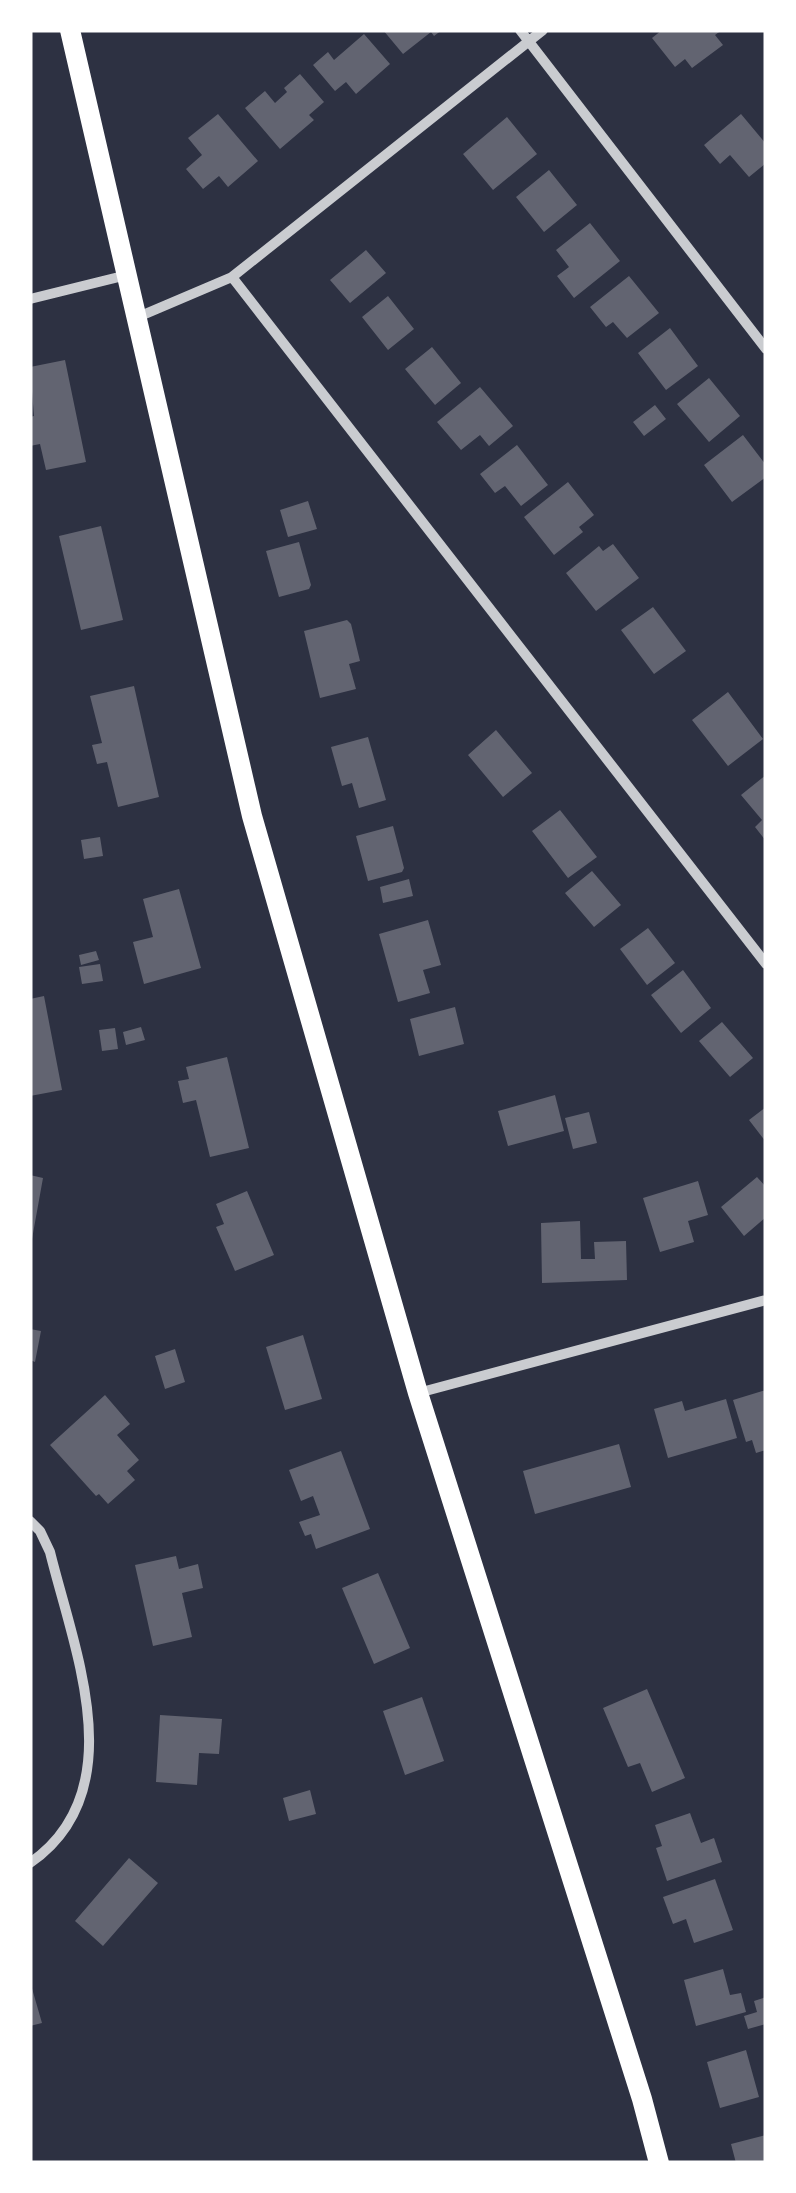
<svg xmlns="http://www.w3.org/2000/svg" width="796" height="2193" font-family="'Nunito Sans',sans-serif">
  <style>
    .building { fill: #626471 }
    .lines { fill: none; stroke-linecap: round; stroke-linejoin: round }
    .minor { stroke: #caccd0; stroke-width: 10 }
    .secondary { stroke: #fff; stroke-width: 20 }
  </style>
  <rect width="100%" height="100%" fill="#2d3142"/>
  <!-- building -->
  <path class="building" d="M383 30H442L434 36 431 32 403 54Z
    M662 30H722L715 35 723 45 692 68 685 59 675 67 652 38Z
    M364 34 390 64 356 94 346 82 335 91 313 65 328 52 334 60Z
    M300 74 324 102 309 115 314 120 280 149 245 108 265 91 275 103 287 92 284 88Z
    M218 114 258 161 228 187 219 176 203 189 186 169 202 155 188 138Z
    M741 114 766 144V163L749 177 730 155 720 164 704 145Z
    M507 117 537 154 493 190 463 154Z
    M549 170 577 205 544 232 516 197Z
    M590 223 620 261 574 298 557 276 569 267 556 250Z
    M366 250 386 273 350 303 330 280Z
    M629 276 659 313 627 338 613 322 606 327 590 307Z
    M388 296 414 329 388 350 362 317Z
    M670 328 698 366 666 390 638 353Z
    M432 347 461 383 435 405 405 369Z
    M65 360 86 462 46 470 40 444 30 446V417L34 416 30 367Z
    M709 378 740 416 709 442 677 404Z
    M480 387 513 426 489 446 480 435 461 450 437 422Z
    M655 405 666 419 644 436 633 422Z
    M743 435 766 465V477L732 502 704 465Z
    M517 445 548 485 521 506 505 486 495 493 480 474Z
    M568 482 594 515 579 527 583 532 554 555 524 517Z
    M308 501 317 529 288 537 280 510Z
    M101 526 123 620 81 630 59 536Z
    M299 542 311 585 309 589 279 597 266 551Z
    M613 544 639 578 596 611 566 573 599 546 603 551Z
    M653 607 686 651 654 674 621 630Z
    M347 620 351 624 360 661 349 664 356 689 320 698 304 631Z
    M134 686 159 797 118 807 107 762 97 764 92 745 102 743 90 696Z
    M728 692 763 739 728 766 692 720Z
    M496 730 532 773 503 797 468 755Z
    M368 737 386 800 359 808 352 783 342 786 331 747Z
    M766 775V841L755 827 762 820 741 795Z
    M560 810 597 857 568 878 532 831Z
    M393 826 404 868 402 872 368 881 356 836Z
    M100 837 103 856 84 859 81 840Z
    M592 871 621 905 594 927 565 893Z
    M409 879 413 896 383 903 380 887Z
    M179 889 201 968 144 984 133 942 153 937 143 899Z
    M428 920 441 965 423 970 430 993 398 1002 379 934Z
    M648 928 675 963 647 985 620 949Z
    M96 951 99 960 81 965 79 955Z
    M100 964 103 981 82 984 79 967Z
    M683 970 711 1008 681 1033 651 995Z
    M44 996 62 1090 30 1096V999Z
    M455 1007 464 1044 419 1056 410 1019Z
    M722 1022 753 1058 730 1077 699 1041Z
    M141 1027 145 1040 126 1045 123 1032Z
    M115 1028 118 1049 102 1051 99 1030Z
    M227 1057 249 1148 210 1157 196 1100 183 1103 178 1081 189 1079 186 1067Z
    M555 1095 564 1131 508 1146 498 1111Z
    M766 1107V1142L749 1120Z
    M589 1112 597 1143 573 1149 565 1118Z
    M30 1175 43 1178 32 1239H30Z
    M757 1177 766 1187V1217L744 1236 721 1207Z
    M698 1181 708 1215 688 1221 694 1242 660 1252 643 1198Z
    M247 1191 274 1255 235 1271 216 1227 224 1224 216 1204Z
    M580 1221 581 1259H595L594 1242 626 1241 627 1280 542 1283 541 1223Z
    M30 1329 41 1331 35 1362 30 1360Z
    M303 1335 322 1399 285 1410 266 1347Z
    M175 1349 185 1382 165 1389 155 1356Z
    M766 1390V1450L756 1453 752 1440 746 1442 733 1400Z
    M105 1395 130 1424 117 1435 139 1460 127 1471 135 1480 108 1504 99 1494 96 1496 50 1445Z
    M726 1399 737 1438 668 1458 654 1409 682 1401 685 1411Z
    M619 1444 631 1487 535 1514 523 1471Z
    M341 1451 370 1529 316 1549 311 1534 305 1536 299 1522 320 1515 313 1496 301 1501 289 1470Z
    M176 1556 179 1569 198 1564 203 1588 182 1593 192 1637 153 1646 135 1565Z
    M378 1573 410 1648 374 1664 342 1588Z
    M647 1689 685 1778 652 1792 640 1763 628 1767 603 1708Z
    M422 1697 444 1761 405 1775 383 1711Z
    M160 1715 222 1719 219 1754 199 1753 197 1785 156 1782Z
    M310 1790 316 1814 289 1821 283 1798Z
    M690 1813 701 1843 714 1838 722 1862 667 1881 656 1848 662 1846 655 1825Z
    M129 1858 158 1883 103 1946 75 1921Z
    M715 1879 733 1930 694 1943 686 1919 673 1924 663 1897Z
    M723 1969 730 1995 741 1993 746 2012 696 2026 684 1980Z
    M31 1985 42 2023 30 2026V1986Z
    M766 1997V2024L748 2029 744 2016 757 2012 754 2001Z
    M746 2050 759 2097 720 2108 707 2062Z
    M766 2135V2163H736L731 2144Z"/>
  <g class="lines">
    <!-- minor -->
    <path class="minor" d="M520 30 766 349
      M232 277 766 964
      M30 299 127 275
      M138 317 232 277 543 30
      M418 1393 766 1300
      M30 1521 40 1531 50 1552C74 1650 134 1791 30 1863"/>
    <!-- secondary -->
    <path class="secondary" d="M70 30 252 816 418 1393 642 2099 659 2163"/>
  </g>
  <!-- border -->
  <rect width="796" height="2193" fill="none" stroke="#ffffff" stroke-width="65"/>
</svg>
